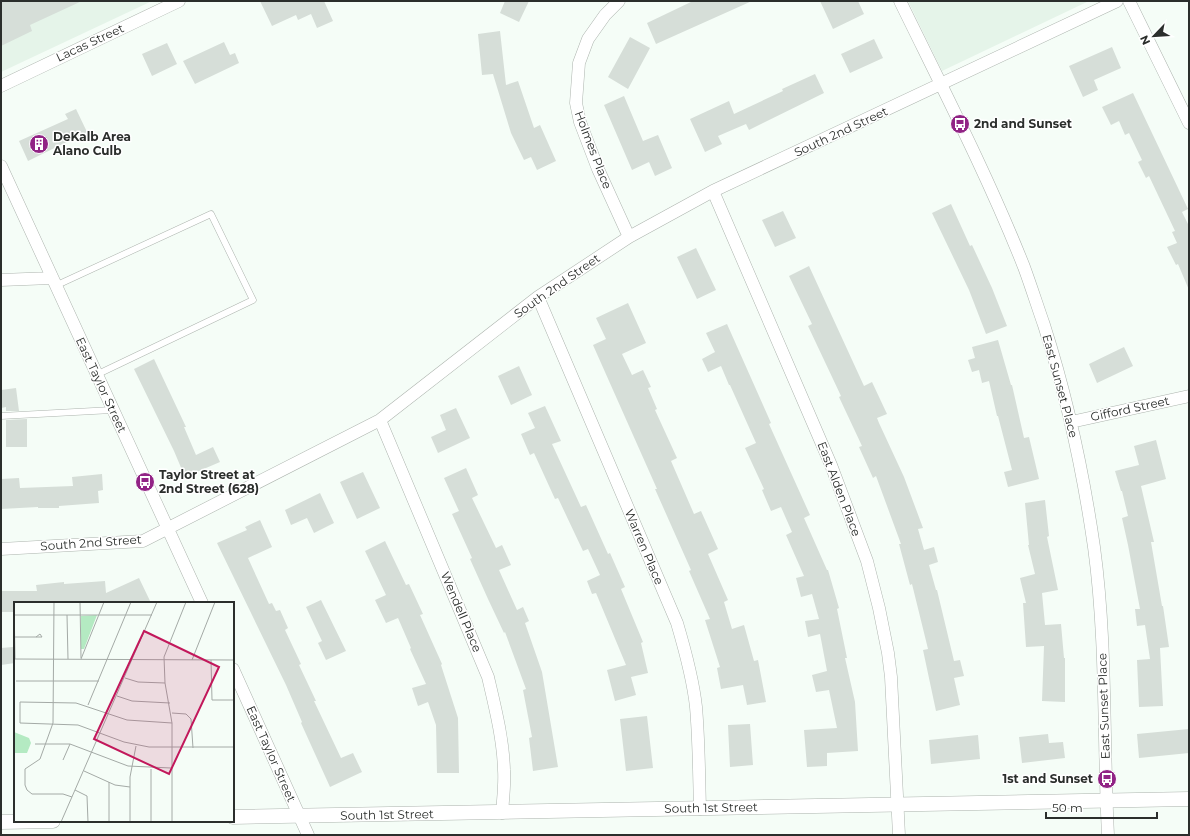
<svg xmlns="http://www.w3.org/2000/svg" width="1190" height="836" font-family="Montserrat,sans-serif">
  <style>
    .built { fill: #e5f4e9 }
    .building { fill: #d6ded8 }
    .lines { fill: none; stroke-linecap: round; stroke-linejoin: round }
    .service-casing { stroke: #adb4ae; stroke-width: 7 }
    .minor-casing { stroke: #adb4ae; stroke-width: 13 }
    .tertiary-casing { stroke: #adb4ae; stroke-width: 15 }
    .service { stroke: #fff; stroke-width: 6 }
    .minor { stroke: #fff; stroke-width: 12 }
    .tertiary { stroke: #fff; stroke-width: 14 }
    .labels { text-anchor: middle; stroke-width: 3; stroke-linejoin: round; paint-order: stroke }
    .street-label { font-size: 12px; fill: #2b2e2c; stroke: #fff }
    .poi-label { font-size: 12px; font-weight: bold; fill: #2b2e2c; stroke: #fff; text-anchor: start }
    .inset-road { fill: none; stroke: #a4aaa6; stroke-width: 1 }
    .view { fill: #c2185b; fill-opacity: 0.15; stroke: #c2185b; stroke-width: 2 }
    .inset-edge { fill: none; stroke: #2b2e2c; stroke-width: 2 }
  </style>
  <rect width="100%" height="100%" fill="#f5fdf7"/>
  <!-- built -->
  <path class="built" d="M1 1H152L1 72Z
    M908 1H1089L942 71Z"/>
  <!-- building -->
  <path class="building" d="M1 1H82L30 25 32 31 1 46Z
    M260 1H324L333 21 317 28 311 14 298 20 296 15 272 26Z
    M505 1H529L519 22 500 13Z
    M693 1H752L656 44 647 23Z
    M820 1H858L864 14 833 29Z
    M500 31 506 85 518 81 534 128 540 125 556 161 537 170 531 157 524 160 511 133 493 74 482 75 478 34Z
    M630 37 650 48 628 89 608 77Z
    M874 39 883 58 850 73 841 54Z
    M224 42 230 55 235 53 239 63 195 84 183 61Z
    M167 43 177 64 152 76 142 54Z
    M1112 47 1121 68 1094 80 1098 90 1083 97 1069 66Z
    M815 74 824 93 749 130 746 124 718 136 722 144 705 152 690 119 729 101 734 114 783 91 782 89Z
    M1133 93 1188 209 1182 212 1189 226V290L1178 264 1176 265 1167 247 1177 243 1172 232 1175 231 1149 176 1146 178 1138 162 1142 160 1129 133 1125 135 1119 121 1111 125 1102 107Z
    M624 96 643 141 658 135 672 168 655 176 649 162 632 170 604 105Z
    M76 109 87 132 28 161 19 141 68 119 65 114Z
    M951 204 970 246 972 245 992 288 1007 326 986 334 969 290 932 213Z
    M783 211 796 238 775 247 762 220Z
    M696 248 716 290 697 299 677 257Z
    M809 266 864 386 872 382 887 414 877 418 879 423 904 477 923 528 918 529 924 550 934 547 938 562 929 565 936 590H937L954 661 960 660 964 676 954 678 960 705 936 711 923 650 928 649 912 584 910 585 899 544H901L876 476 873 478 859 447 862 446 839 397 841 396 808 326 812 324 789 276Z
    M628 303 646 343 622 354 632 375 643 370 651 387 648 388 657 409 655 410 677 458 671 461 694 514 701 511 718 549 708 554 728 600 724 602 732 629 744 625 754 661 758 660 766 702 747 705 743 685 721 689 717 668 720 667 705 620 710 619 689 571 691 570 655 489H657L593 345 606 339 596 318Z
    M727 324 771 423 769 424 810 515 804 518 827 570H828L839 608 837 609 847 658H845L855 702 858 751 827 753V766L807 767 804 730 837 728 829 690 816 692 812 675 827 671 820 634 808 637 805 621 819 619 812 594 801 597 796 578 804 576 786 535 792 532 781 507 771 511 762 490 764 489 745 448 756 443 730 385H729L721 366 708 372 702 359 715 352 706 333Z
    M998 340 1011 385H1012L1024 438 1029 437 1039 479 1008 487 1004 472 1012 470 998 416H997L989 381 982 383 979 370 972 372 968 360 975 358 972 347Z
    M1124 347 1133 366 1097 383 1089 364Z
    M154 359 186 427H184L196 455 213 447 220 462 185 477 174 451 134 369Z
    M519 366 532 395 511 405 498 376Z
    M16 388 19 411H6V407L1 408V390Z
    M545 406 561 441 552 444 581 507 586 505 608 554 610 553 625 587 621 589 643 642 641 643 648 673 631 677 636 695 615 701 607 670 626 665 596 593 592 594 587 581 600 575 588 549 583 551 558 498 555 499 534 453 530 455 521 434 535 428 528 413Z
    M456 408 470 438 438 453 431 437 446 430 440 415Z
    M27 419V447H6V420Z
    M1156 440 1166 479 1141 486 1154 542H1151L1162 606H1163L1169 647 1160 648 1163 706 1139 707 1137 660 1150 659 1145 625 1137 626 1135 609H1140L1128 545 1122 518 1128 516 1122 491H1121L1115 471 1139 465 1134 446Z
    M466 468 478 495 472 498 496 548 502 545 511 565 499 570 517 610 523 607 529 621 525 623 542 672 558 767 533 771 529 738 532 737 523 690 526 689 505 632 504 633 488 599 470 559 472 558 452 514 459 511 444 478Z
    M363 472 380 508 357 519 340 482Z
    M102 474 103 490 98 491 99 503 59 506V508H38V507L1 509V479L19 478 20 488 73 486 72 477Z
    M320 493 334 523 314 533 307 518 291 525 285 510Z
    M1045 500 1049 536 1047 537 1058 590 1042 593 1045 625 1061 624 1064 658H1065V702L1042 701 1044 646 1026 647 1023 603H1026L1020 578 1035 574 1028 545H1029L1025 503Z
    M260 520 272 547 248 558 269 604 272 603 276 611 280 610 288 628 285 630 301 664 299 665 316 701H314L341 758 353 753 362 772 330 787 301 723 302 722 286 685 217 543 247 530 245 527Z
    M385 541 406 585 409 584 423 614 420 615 442 664 441 665 458 718 459 773H437L436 725 428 702 418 706 412 688 426 684 410 649 411 648 398 618 386 623 375 600 386 595 365 551Z
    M139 578 151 603H15V612H1V591H37L36 585 64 582V584L105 581 106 593Z
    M321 600 346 651 326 660 318 643 322 641 306 607Z
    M13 647 15 663 1 665V648Z
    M647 716 653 768 626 771 620 719Z
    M750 724 753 765 730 767 728 725Z
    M1189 729V753L1139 758 1137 734Z
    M1048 734 1049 743 1063 742 1065 758 1022 763 1019 737Z
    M978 735 980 759 931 764 929 740Z"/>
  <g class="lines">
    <!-- service casing -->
    <g class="service-casing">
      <path id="service" d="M55 286 211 214 253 300 96 375
        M1 416 112 410"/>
    </g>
    <!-- minor casing -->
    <g class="minor-casing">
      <path id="minor" d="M619 1 605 15 588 39 579 63 576 103 580 122 598 169 629 237
        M900 1C943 89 988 176 1024 267 1031 286 1037 305 1044 325 1067 397 1083 471 1094 547 1107 642 1103 739 1108 835
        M1129 1 1189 123
        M1 86 179 1
        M1 166 202 603
        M713 191 831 465 867 561 879 608 888 653 891 677 899 835
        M1 280 51 278
        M538 297 677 623C685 650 693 679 696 707 699 741 699 775 700 809
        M380 420 488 677C495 707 503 738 504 770 505 784 503 799 502 813
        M1071 422 1189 396
        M1 549 143 541 380 420 538 297 629 237 713 191 1117 1
        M233 669 308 835"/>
    </g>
    <!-- tertiary casing -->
    <g class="tertiary-casing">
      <path id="tertiary" d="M233 817 1189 799
        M1 822 53 821"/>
    </g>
    <!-- service -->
    <use href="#service" class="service"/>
    <!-- minor -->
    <use href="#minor" class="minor"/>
    <!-- tertiary -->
    <use href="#tertiary" class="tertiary"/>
  </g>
  <!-- icons -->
  <defs>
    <g id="bus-disc" transform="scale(1)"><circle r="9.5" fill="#912385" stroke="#fff"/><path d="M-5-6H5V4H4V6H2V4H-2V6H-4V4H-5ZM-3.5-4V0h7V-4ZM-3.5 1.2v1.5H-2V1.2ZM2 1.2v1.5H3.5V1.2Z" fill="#fff"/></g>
    <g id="building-disc" transform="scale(1)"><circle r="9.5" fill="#912385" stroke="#fff"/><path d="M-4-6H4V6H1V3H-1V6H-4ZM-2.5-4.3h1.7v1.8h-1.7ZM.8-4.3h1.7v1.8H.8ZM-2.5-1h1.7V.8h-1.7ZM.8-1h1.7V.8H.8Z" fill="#fff"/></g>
  </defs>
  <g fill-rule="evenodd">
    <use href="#bus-disc" x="960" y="124"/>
    <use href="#building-disc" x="39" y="144"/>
    <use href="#bus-disc" x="145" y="482"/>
    <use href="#bus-disc" x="1107" y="779"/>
  </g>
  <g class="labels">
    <!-- street labels -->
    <g class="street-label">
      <text transform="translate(90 43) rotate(-25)" y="4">Lacas Street</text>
      <text transform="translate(841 132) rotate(-25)" y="4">South 2nd Street</text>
      <text transform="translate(593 150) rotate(69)" y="4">Holmes Place</text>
      <text transform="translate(557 286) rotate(-35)" y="4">South 2nd Street</text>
      <text transform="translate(101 385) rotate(65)" y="4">East Taylor Street</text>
      <text transform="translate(1060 386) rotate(75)" y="4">East Sunset Place</text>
      <text transform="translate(1130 409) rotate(-12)" y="4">Gifford Street</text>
      <text transform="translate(839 489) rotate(69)" y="4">East Alden Place</text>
      <text transform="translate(91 543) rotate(-4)" y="4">South 2nd Street</text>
      <text transform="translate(644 547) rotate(67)" y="4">Warren Place</text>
      <text transform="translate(461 612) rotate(67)" y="4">Wendell Place</text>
      <text transform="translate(1104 706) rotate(-92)" y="4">East Sunset Place</text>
      <text transform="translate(271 754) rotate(66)" y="4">East Taylor Street</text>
      <text transform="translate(711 808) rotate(-1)" y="4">South 1st Street</text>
      <text transform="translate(387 815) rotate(-1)" y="4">South 1st Street</text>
    </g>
    <!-- poi labels -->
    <g class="poi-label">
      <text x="974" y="128">2nd and Sunset</text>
      <text x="53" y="141">DeKalb Area<tspan x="53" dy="14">Alano Culb</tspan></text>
      <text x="159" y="479">Taylor Street at<tspan x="159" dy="14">2nd Street (628)</tspan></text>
      <text x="1093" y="783" text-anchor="end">1st and Sunset</text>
    </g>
  </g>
  <!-- overview -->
  <g transform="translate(14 602)">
    <rect width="220" height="220" fill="#f5fdf7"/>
    <path d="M83 13 70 47H67V14ZM0 130 15 136 17 141 13 151H0Z" fill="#b4eac2"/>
    <path class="inset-road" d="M0 0 1 57M40 0 39 121 26 157 11 167V183L13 188 18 192H49L58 195M66 0 67 56M0 13H138M53 13 54 57M0 35H28L26 32 22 35M0 57 220 58M67 57 90 0M178 58 201 0M197 58 198 98H219M111 76 124 80 151 81M2 79H85M103 94 118 99 156 101M74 103 117 0M158 111 172 112 177 117 179 146M158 121 113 118 62 101 6 100V121L64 123 110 140 135 145H219M21 142H56L114 164 157 166M49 158 56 142M137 167V220M70 169 101 183 116 185M95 180V220M61 188 73 194 74 220M47 220 143 0M116 220V175L122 144M158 220V121L151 81 150 55 172 0M220 220V24"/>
    <path class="view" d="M130 29 205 65 155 172 80 137Z"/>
    <rect width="220" height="220" class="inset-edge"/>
  </g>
  <!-- border -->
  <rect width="1190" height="836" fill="none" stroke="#2b2e2c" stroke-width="4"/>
  <!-- north arrow -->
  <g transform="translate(1154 36) rotate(245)" stroke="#ffffff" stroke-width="3" paint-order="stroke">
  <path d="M0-3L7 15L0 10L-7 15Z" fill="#2b2e2c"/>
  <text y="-6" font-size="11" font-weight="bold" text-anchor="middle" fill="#2b2e2c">N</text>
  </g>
  <!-- scale -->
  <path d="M1046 812v6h111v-6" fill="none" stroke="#2b2e2c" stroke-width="2"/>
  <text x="1052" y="812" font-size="12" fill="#2b2e2c" stroke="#ffffff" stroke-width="3" paint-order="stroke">50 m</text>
</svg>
